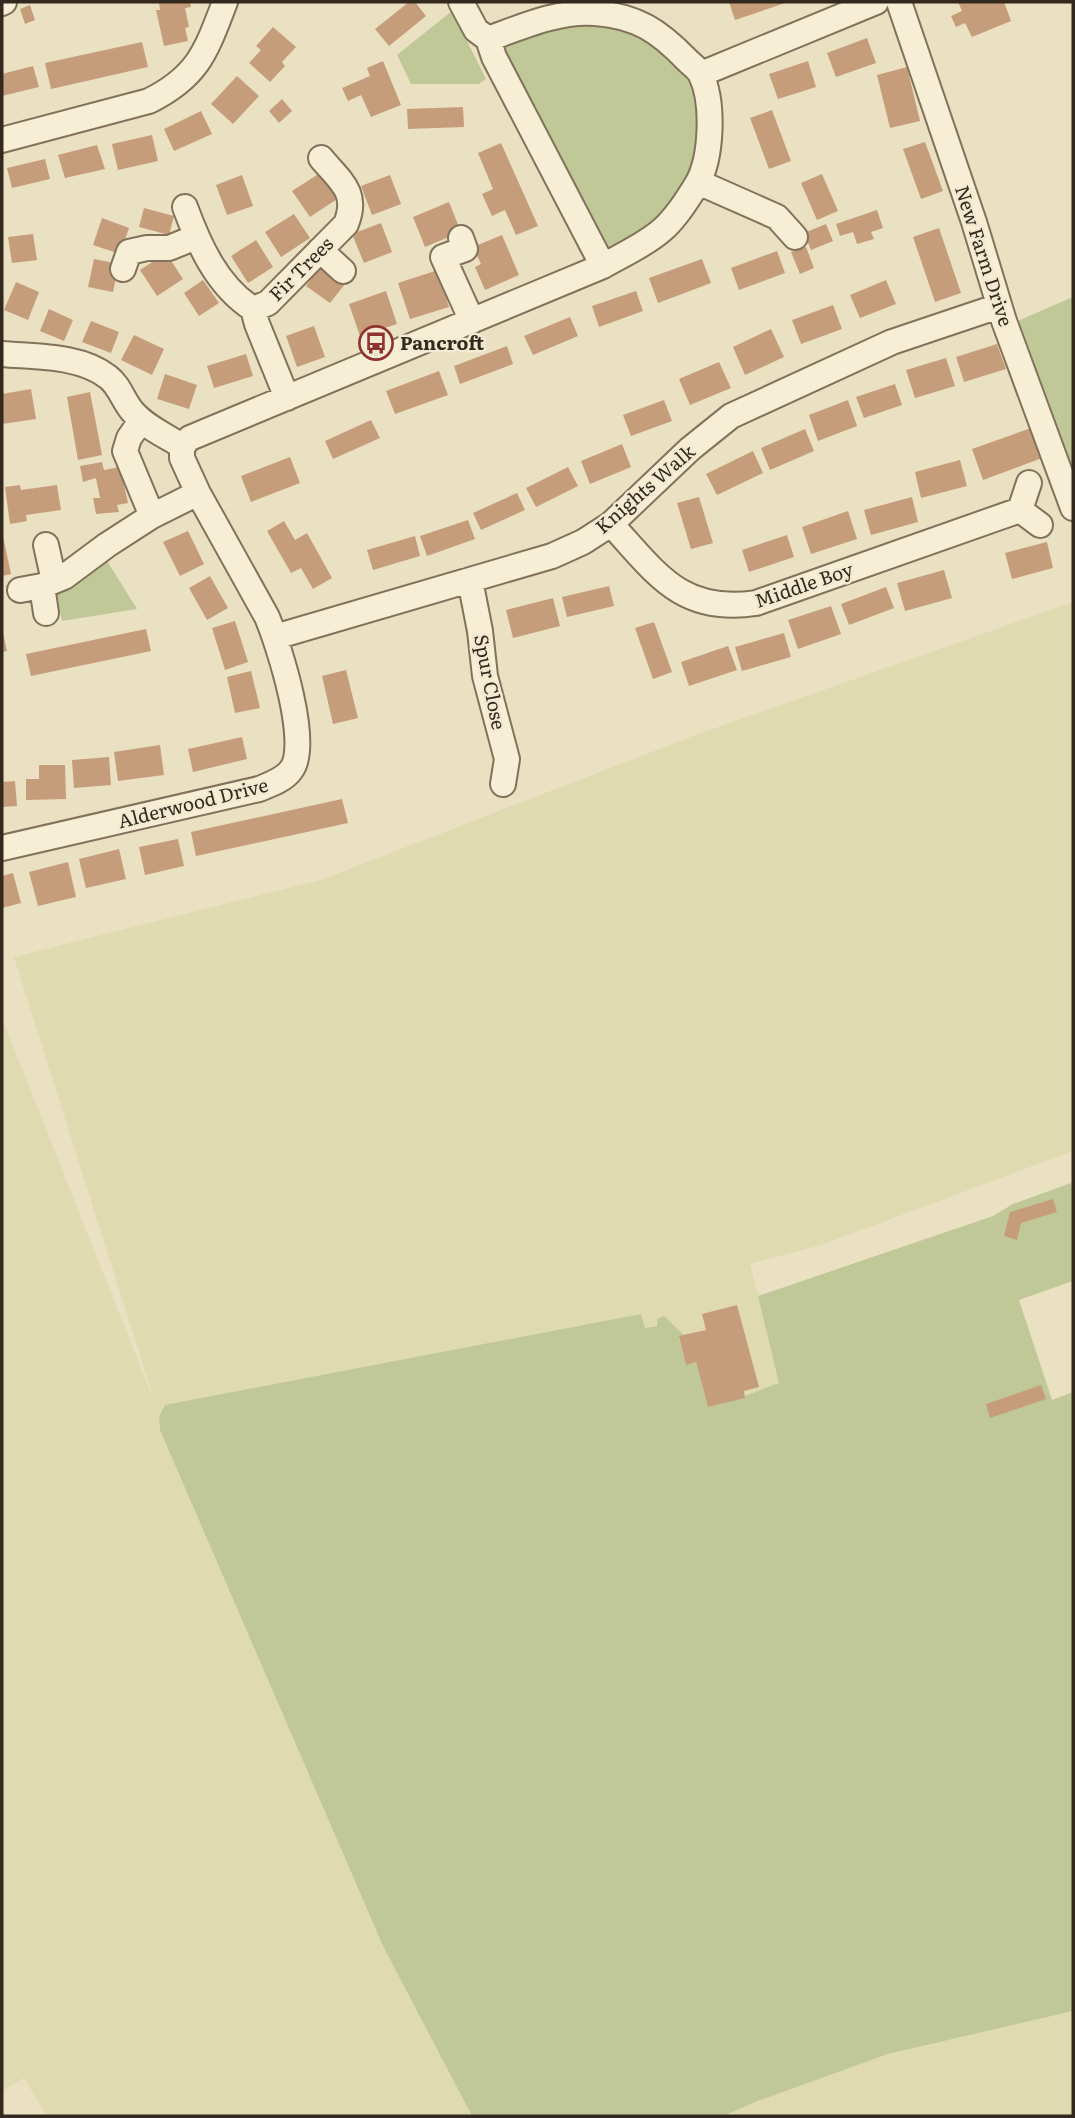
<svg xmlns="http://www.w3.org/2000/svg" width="1075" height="2118" font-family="Literata,serif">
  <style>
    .farmland { fill: #dfdab0 }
    .green { fill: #c0c897 }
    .building { fill: #c69d7a }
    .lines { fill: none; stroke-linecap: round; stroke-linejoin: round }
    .minor-casing { stroke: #83725b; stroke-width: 28 }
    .minor { stroke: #f6eed5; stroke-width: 24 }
    .labels { text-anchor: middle; stroke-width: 5; stroke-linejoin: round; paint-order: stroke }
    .street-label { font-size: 19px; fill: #34291e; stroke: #f2ead1 }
    .poi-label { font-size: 19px; font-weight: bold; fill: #34291e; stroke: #f2ead1; text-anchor: start }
  </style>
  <rect width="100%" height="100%" fill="#eae0c2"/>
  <!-- farmland -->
  <path class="farmland" d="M1073 602V1151L821 1245 750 1264 780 1383 745 1398 708 1407 697 1363 686 1365 679 1336 657 1325 645 1328 641 1314 158 1425 383 1946 472 2116H47L24 2078 2 2091V1019L155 1403 14 957 321 880 693 736Z
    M1073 2011V2116H723L755 2102 888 2054Z"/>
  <!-- green -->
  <path class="green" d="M452 11 486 79 479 84H411L397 55Z
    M573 22 637 30 678 65 694 90 700 121 692 174 662 215 642 233 613 250 606 249 503 54V47L508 41Z
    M1073 297V496L1011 324Z
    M104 556 137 609 62 621 54 586Z
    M1071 1183 1073 1191V1281L1019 1300 1052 1400 1073 1392V2011L888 2054 755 2102 723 2116H472L383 1946 160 1430 159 1417 165 1405 641 1314 645 1328 657 1326V1319L664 1316 684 1335 679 1337 686 1364 696 1362 708 1407C733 1402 755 1392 779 1383L758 1296 993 1216 1013 1204Z"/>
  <!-- building -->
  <path class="building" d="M159 2H190L191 7 185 8 189 27 185 28 188 41 164 46 156 10H160Z
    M409 2H415L426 16 389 46 375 29Z
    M729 2H788L735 20Z
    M958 2H1004L1011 21 972 37 965 23 956 27 951 16 962 11Z
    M30 5 35 20 25 24 20 9Z
    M273 27 296 47 282 62 285 66 270 82 249 63 261 50 256 46Z
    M867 38 876 63 836 77 827 53Z
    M142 42 148 67 51 89 45 63Z
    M383 61 401 105 371 117 361 95 348 101 342 88 370 76 367 68Z
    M808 61 816 87 778 99 769 74Z
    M33 66 39 87 2 96V74Z
    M907 67 920 121 890 128 877 75Z
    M237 76 259 96 233 124 211 104Z
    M282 99 292 111 279 123 269 111Z
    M463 107 464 127 408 129 407 109Z
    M772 110 791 161 769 169 750 118Z
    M201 111 212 134 174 151 164 129Z
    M152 135 158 161 118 170 112 144Z
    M925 142 943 191 921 199 903 149Z
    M501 143 538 226 516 235 505 210 492 216 482 194 493 189 478 153Z
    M97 145 105 169 65 178 58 155Z
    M45 159 50 179 12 188 7 168Z
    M320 173 337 199 310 217 292 191Z
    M822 174 838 211 817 220 801 183Z
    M242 175 253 206 227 215 216 185Z
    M390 175 401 204 372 215 361 186Z
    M449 202 461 232 425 247 413 217Z
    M144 208 174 216 169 235 139 227Z
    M877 210 883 228 871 232 874 239 857 244 853 232 840 236 836 224Z
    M294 214 310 238 281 257 265 232Z
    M102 218 129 228 120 254 93 245Z
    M381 223 392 252 364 263 352 234Z
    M826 224 833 241 811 250 804 233Z
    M939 228 961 293 935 302 913 237Z
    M33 234 37 260 12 263 8 237Z
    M502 235 519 275 485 290 475 267 481 264 473 247Z
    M256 240 273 267 248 283 231 256Z
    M806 247 814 268 800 274 791 252Z
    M777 251 785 273 739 290 731 268Z
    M166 253 183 279 157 296 140 270Z
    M94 259 119 264 113 292 88 287Z
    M702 259 711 283 658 303 649 278Z
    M320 266 345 284 330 303 306 286Z
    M438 270 449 307 410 319 398 283Z
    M203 280 219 303 199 316 184 293Z
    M886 280 896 304 860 318 850 295Z
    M16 282 39 292 28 320 4 310Z
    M386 291 397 324 360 336 349 304Z
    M636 291 643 311 599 327 592 306Z
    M833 305 842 329 801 344 792 320Z
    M49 309 73 320 64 341 40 331Z
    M570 317 578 336 533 355 524 336Z
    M91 321 119 332 111 353 82 342Z
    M314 326 325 357 297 367 286 336Z
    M771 329 784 357 745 375 733 347Z
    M134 335 164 349 152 375 121 360Z
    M997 344 1006 369 964 382 956 357Z
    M507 346 513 364 460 384 454 366Z
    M246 354 253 376 214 388 207 366Z
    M946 358 955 386 915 398 906 370Z
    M719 362 731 388 690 405 679 379Z
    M439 371 448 395 395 414 386 391Z
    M165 374 197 385 189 409 157 399Z
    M895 384 902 405 864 418 856 397Z
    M31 389 36 419 2 424V394Z
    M90 392 102 455 78 460 67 397Z
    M664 400 672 421 631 436 623 415Z
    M848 400 857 426 818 441 809 415Z
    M371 420 380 438 333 459 325 441Z
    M1031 428 1042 458 983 480 972 449Z
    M805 429 814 451 770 470 761 448Z
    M622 444 631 467 590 484 581 461Z
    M753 451 763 473 717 495 706 474Z
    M290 457 300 483 251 502 241 476Z
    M960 460 967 486 921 498 915 472Z
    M102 462 104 470 120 467 128 503 117 505 119 512 96 514 93 498H100L96 478 83 482 80 466Z
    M568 467 578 486 536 507 526 488Z
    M20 485 21 490 57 485 61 510 26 515 27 521 10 524 5 487Z
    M517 493 525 510 481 530 473 513Z
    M699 497 713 543 691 549 677 503Z
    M912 497 918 522 871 535 864 510Z
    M848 511 857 539 811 554 802 527Z
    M468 520 475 539 427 556 420 536Z
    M284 521 295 540 307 533 332 578 313 589 301 568 291 573 267 531Z
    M188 531 204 564 180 576 163 542Z
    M2 532 11 574 2 576Z
    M787 535 794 557 749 572 742 550Z
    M415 536 420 556 373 570 367 550Z
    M1047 542 1053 568 1012 579 1005 553Z
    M944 570 952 598 905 611 897 583Z
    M210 576 228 608 207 620 189 588Z
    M609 586 614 606 567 617 562 597Z
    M886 587 894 608 849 625 841 604Z
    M553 598 560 626 513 638 506 610Z
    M831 606 841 634 798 649 788 620Z
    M235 621 248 662 225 670 212 628Z
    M654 622 672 672 653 679 635 628Z
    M2 629 7 651 2 652Z
    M146 629 151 651 31 676 26 654Z
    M784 633 791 657 742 671 735 647Z
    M728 646 737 670 689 686 681 662Z
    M346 670 358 718 333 724 322 676Z
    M251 671 260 708 235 713 227 677Z
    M242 737 247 759 193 772 188 749Z
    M160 745 164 775 118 781 114 752Z
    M109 757 111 785 74 788 72 760Z
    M39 765H65L66 799 26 800V779H39Z
    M15 781 17 806 2 807V782Z
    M342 799 348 823 196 856 191 832Z
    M178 839 184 866 145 875 139 847Z
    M119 849 126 879 86 888 79 859Z
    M68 862 76 897 38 906 29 872Z
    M13 873 21 903 2 908V876Z
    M1053 1199 1057 1212 1021 1223 1017 1240 1004 1236 1010 1212Z
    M737 1305 759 1387 744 1391 745 1398 708 1407 696 1362 686 1365 679 1336 706 1330 702 1314Z
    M1041 1385 1046 1399 990 1418 986 1404Z"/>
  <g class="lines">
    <!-- minor casing -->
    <g class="minor-casing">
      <path id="minor" d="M461 2 476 30 488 39 494 57 603 266
        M899 2 974 222 1004 321 1073 508
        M2 3 4 2
        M701 74 876 2
        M2 140 149 101C199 76 206 51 225 2
        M698 182 777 217 795 237
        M185 207C199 245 217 286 253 309L268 303 346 224C359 192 340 181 321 158
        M461 238 465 249 443 257 472 321
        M320 250 343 271
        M123 269 129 252 147 248H169L196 237
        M253 309 257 324 287 398
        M2 354C35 357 80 355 108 377 120 386 123 401 133 412 146 427 166 436 182 446
        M141 421 129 438 125 451 152 516 198 493
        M182 446 190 438 603 266C622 255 645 245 662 230 675 219 688 199 697 184 712 158 714 102 701 75 699 70 691 64 687 60 659 31 637 16 595 13 560 10 521 27 488 39
        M1029 483 1020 510 1040 525
        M611 524C657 574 681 614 756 603L1020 510
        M46 545 54 581
        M470 580 480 631 485 676 507 759 503 784
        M20 590 42 586
        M46 613 42 586 64 577 107 545 152 516
        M275 637 552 556 583 542 611 524 690 449 731 416 892 342 999 306
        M2 848 259 789C269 785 284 780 291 770 311 745 279 646 267 617L198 493 182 458V446"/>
    </g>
    <!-- minor -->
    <use href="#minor" class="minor"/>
  </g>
  <!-- icons -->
  <defs>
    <g id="bus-ring" transform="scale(1.75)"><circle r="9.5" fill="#f2ead1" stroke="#8e332f" stroke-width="1.5"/><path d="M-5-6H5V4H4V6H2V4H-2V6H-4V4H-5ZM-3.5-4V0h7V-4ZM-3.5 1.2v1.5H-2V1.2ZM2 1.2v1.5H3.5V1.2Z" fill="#8e332f"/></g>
  </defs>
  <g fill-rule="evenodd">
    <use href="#bus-ring" x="376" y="343"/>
  </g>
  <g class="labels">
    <!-- street labels -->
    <g class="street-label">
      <text transform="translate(984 256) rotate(72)" y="7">New Farm Drive</text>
      <text transform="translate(301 269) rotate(-45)" y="7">Fir Trees</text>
      <text transform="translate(645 489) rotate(-41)" y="7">Knights Walk</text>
      <text transform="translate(804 585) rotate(-19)" y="7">Middle Boy</text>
      <text transform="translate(490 682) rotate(79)" y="7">Spur Close</text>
      <text transform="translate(193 803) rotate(-14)" y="7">Alderwood Drive</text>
    </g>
    <!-- poi labels -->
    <g class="poi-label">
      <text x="400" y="350">Pancroft</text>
    </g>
  </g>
  <!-- border -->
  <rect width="1075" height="2118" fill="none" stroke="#34291e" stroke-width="7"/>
</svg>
